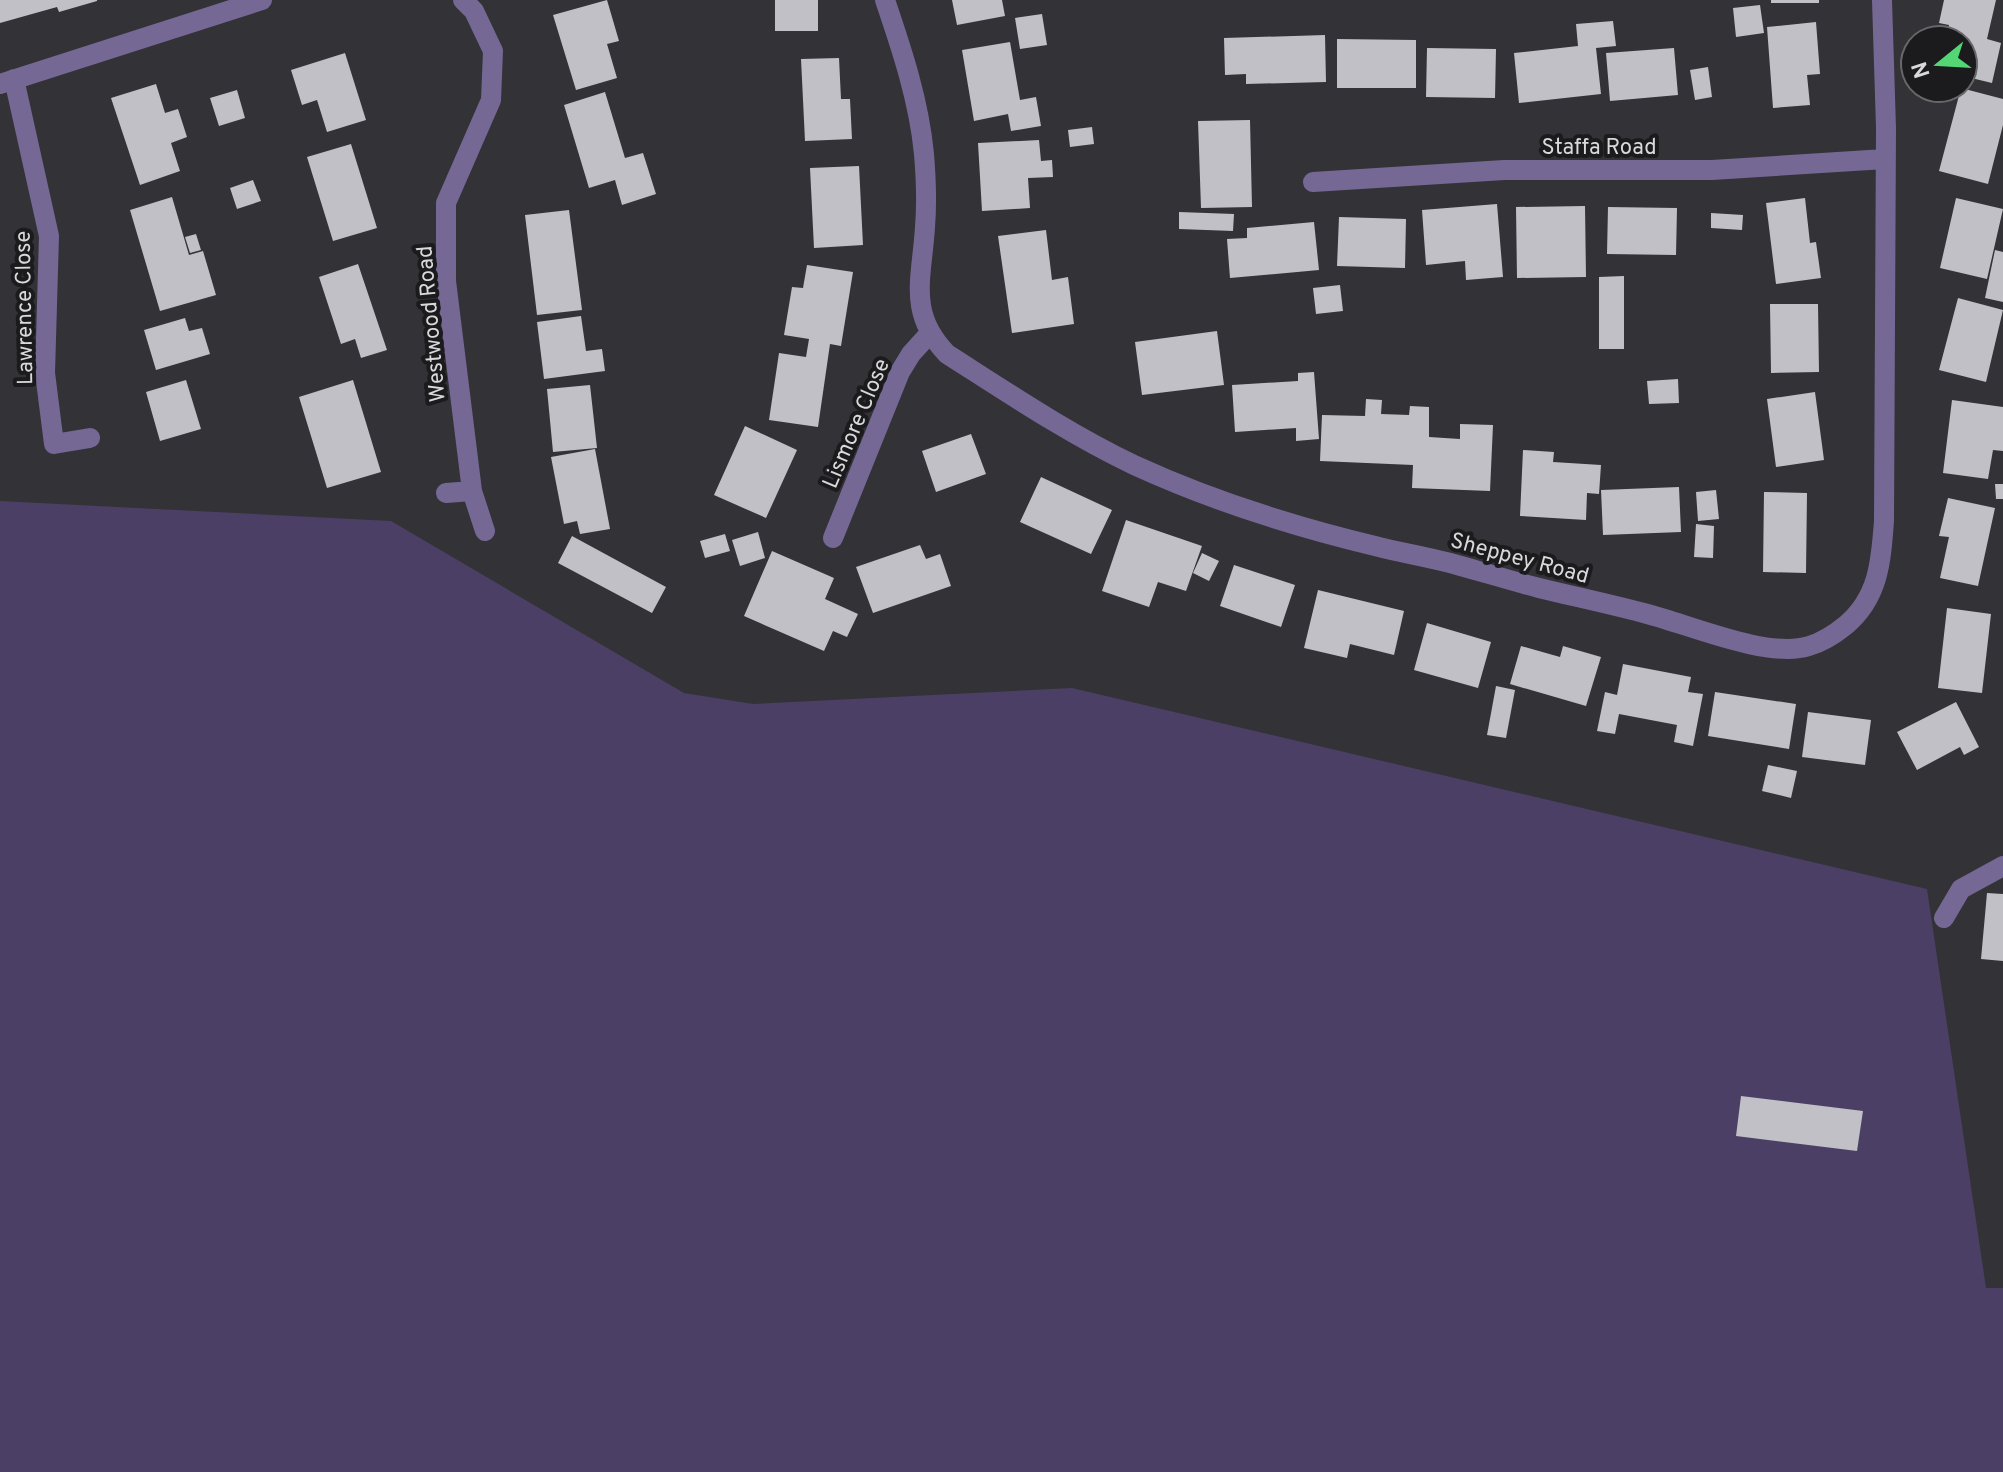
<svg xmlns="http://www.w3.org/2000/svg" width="2003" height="1472" font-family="Overpass,sans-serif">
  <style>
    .green { fill: #4b3f65 }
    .building { fill: #c2c0c7 }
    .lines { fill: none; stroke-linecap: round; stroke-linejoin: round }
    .minor { stroke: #766895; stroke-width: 20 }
    .labels { text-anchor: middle; stroke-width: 8; stroke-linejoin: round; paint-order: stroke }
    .street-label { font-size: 22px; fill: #d9d8db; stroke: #1b1a1d }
  </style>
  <rect width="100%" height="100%" fill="#333237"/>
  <!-- green -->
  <path class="green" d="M0 501 391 521 684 693 753 704 1072 688 1927 889 1986 1288H2003V1472H0Z"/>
  <!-- building -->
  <path class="building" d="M0 0H97V1L59 12 57 7 0 23Z
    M607 0 619 41 607 44 617 78 576 90 553 15Z
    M775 0H818V31H775Z
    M952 0H1002L1005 16 957 25Z
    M1771 0H1819V3H1771Z
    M1944 0H1996L1987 39 2001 43 1992 83 1963 76V40H1946L1949 25 1939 23Z
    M1760 5 1764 33 1736 37 1733 8Z
    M1042 14 1047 45 1020 49 1015 18Z
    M1613 21 1616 46 1596 48 1601 94 1519 103 1514 53 1578 46 1576 24Z
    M1816 22 1820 74 1807 75 1810 105 1773 108 1767 27Z
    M1325 35 1326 82 1246 84V74L1225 75 1224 38Z
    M1337 39 1416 40V88H1337Z
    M1010 42 1020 100 1036 97 1041 126 1011 131 1008 114 974 121 962 50Z
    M1427 48 1496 49 1495 98 1426 97Z
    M1674 48 1678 95 1610 101 1606 53Z
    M345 53 366 120 327 132 317 100 302 105 291 70Z
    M839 58 841 99H850L852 139 805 141 801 59Z
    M1708 67 1712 97 1695 100 1690 70Z
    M156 84 165 113 178 109 187 137 171 143 180 171 140 185 111 98Z
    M1961 88 2003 99V125L1988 184 1939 171Z
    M237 90 245 118 219 126 210 98Z
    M605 92 625 158 643 153 656 194 622 205 615 180 589 188 564 105Z
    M1250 120 1252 207 1201 208 1198 121Z
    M1092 127 1094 144 1070 147 1068 130Z
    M1039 140 1041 161 1052 160 1053 177 1028 178 1030 208 982 211 978 143Z
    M351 144 377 228 333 241 307 157Z
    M859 166 863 245 814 248 810 168Z
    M253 180 261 201 237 209 230 188Z
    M172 197 189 255 203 251 216 295 160 311 130 210Z
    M1805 198 1810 243 1816 242 1821 278 1776 284 1766 203Z
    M1956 198 2003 209 1987 279 1940 268Z
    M1497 204 1503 277 1466 280 1465 261 1426 265 1422 210Z
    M1585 206 1586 277 1517 278 1516 207Z
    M1608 207 1677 208 1676 255 1607 254Z
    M569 210 582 310 537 315 525 215Z
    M1179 212 1234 214 1233 231 1179 229Z
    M1711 213 1743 215 1742 230 1711 228Z
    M1339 217 1406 219 1405 268 1337 266Z
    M1314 222 1319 270 1230 278 1227 239 1247 238V228Z
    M1046 230 1052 280 1068 277 1074 324 1012 333 998 236Z
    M196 234 201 250 190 253 185 237Z
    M1995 250 2003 252V302L1985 298Z
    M358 264 387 350 361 358 355 339 341 344 319 277Z
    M807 265 853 272 841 346 830 344 818 427 769 420 779 353 806 357 809 339 784 335 792 287 803 288Z
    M1624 276V349H1599V277Z
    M1340 285 1343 311 1316 314 1313 288Z
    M1958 298 2003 310 1986 382 1939 370Z
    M1770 304H1818L1819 372 1771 373Z
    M581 316 586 351 602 349 605 371 544 379 537 322Z
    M185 318 189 331 202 328 210 354 156 370 144 330Z
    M1217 331 1224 385 1142 395 1135 342Z
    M1314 372 1319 439 1296 441V428L1235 432 1232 385 1298 381V373Z
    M1678 379 1679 403 1649 404 1647 381Z
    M186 380 201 429 160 441 146 392Z
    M353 380 381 472 327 488 299 397Z
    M590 385 597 448 553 452 547 389Z
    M1815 392 1824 460 1776 467 1767 399Z
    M1366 399 1382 400 1381 414 1409 415 1410 406 1429 407V437L1460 439V424L1493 425 1490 491 1412 488 1413 465 1320 461 1322 415 1365 416Z
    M1952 400 2003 407V451L1993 450 1988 479 1943 473Z
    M745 426 797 450 766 518 714 495Z
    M971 434 986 474 936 492 922 451Z
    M595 449 610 529 580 534 577 521 564 524 551 457Z
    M1523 450 1554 452 1553 462 1601 465 1599 494 1587 493 1586 520 1520 516Z
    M1041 477 1112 510 1091 554 1020 522Z
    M1995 484H2003V499H1996Z
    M1679 487 1681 532 1603 535 1601 490Z
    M1716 490 1719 519 1698 521 1696 492Z
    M1764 492 1807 493 1806 573 1763 572Z
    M1948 498 1995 508 1978 586 1940 578 1949 537 1939 536Z
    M1126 520 1202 546 1186 591 1158 582 1149 607 1102 591Z
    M1696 524 1714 526 1713 558 1694 557Z
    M758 532 765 558 740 566 732 540Z
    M725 534 730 551 705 558 700 541Z
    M572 536 666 587 652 613 558 563Z
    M920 545 926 559 940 554 951 586 873 613 856 567Z
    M772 551 834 578 825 599 858 614 847 637 833 631 824 651 744 616Z
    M1202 553 1219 561 1209 581 1193 573Z
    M1234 565 1295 585 1281 627 1220 606Z
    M1318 590 1404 611 1394 655 1350 644 1347 658 1304 648Z
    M1947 608 1991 614 1982 693 1938 688Z
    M1427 623 1491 642 1478 688 1414 670Z
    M1521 646 1560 657 1563 646 1601 657 1586 706 1510 684Z
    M1623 664 1691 677 1688 692 1703 694 1693 746 1674 742 1677 725 1619 714 1615 734 1597 731 1605 692 1617 695Z
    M1496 686 1515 690 1506 738 1487 735Z
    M1715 692 1796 704 1789 749 1708 736Z
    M1956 702 1979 747 1964 755 1960 747 1917 770 1897 732Z
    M1808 712 1871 720 1865 765 1802 757Z
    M1768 765 1797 771 1791 798 1762 791Z
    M1987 893 2003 894V961L1981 959Z
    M1741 1096 1863 1111 1857 1151 1736 1136Z"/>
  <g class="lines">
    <!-- minor -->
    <path class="minor" d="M885 0C902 50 919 101 924 154 926 178 927 203 925 227 922 278 907 313 947 354 1008 393 1069 434 1134 465 1208 499 1296 527 1375 546 1398 552 1422 556 1446 562 1477 570 1508 580 1539 588 1576 597 1614 605 1651 615 1692 626 1769 659 1809 646 1823 642 1835 634 1846 625 1879 597 1881 561 1884 521L1886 128 1882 0
      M14 79 49 236 45 373 54 444 90 438
      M0 84 262 0
      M1313 182 1504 170H1712L1885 159
      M472 491 485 531
      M446 493 472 491 446 281V203L491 100 493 51 474 11 463 0
      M833 538 900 372 911 354 930 333
      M1944 918 1961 889 2003 866"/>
  </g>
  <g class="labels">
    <!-- street labels -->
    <g class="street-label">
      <text x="1599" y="154">Staffa Road</text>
      <text transform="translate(23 308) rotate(-91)" y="8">Lawrence Close</text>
      <text transform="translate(430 324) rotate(-95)" y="8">Westwood Road</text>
      <text transform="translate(855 423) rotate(-67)" y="8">Lismore Close</text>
      <text transform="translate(1520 557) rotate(15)" y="8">Sheppey Road</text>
    </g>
  </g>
  <!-- north arrow -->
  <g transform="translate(1939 64) rotate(252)"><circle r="38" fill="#1b1a1d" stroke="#676669" stroke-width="2"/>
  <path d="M0-6L14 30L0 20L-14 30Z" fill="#53d673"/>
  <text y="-12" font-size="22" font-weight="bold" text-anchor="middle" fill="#d9d8db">N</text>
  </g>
</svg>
